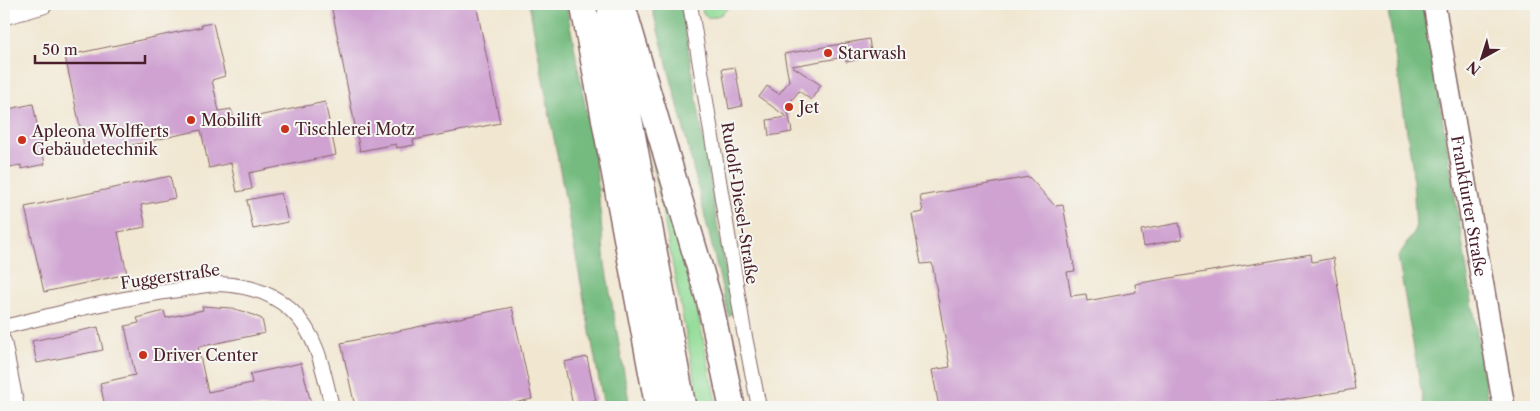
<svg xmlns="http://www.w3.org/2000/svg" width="1540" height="411" font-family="'Libre Caslon Text',serif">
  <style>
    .green { fill: #91db96; stroke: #6e7d60 }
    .forest { fill: #74bb7f; stroke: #5f6d55 }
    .building { fill: #cfa2d1 }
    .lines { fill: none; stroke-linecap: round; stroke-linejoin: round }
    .minor-casing { stroke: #846565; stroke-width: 16 }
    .secondary-casing { stroke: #846565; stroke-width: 21 }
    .primary-casing { stroke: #846565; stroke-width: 24 }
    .motorway-casing { stroke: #846565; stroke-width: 28 }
    .minor { stroke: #fff; stroke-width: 14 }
    .secondary { stroke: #fff; stroke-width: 19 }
    .primary { stroke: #fff; stroke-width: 21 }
    .motorway { stroke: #fff; stroke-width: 25 }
    .poi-dot { fill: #c8321e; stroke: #f6f6f2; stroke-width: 2 }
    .labels { text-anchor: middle; stroke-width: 4; stroke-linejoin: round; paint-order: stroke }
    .poi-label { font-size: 16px; fill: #4a1f2b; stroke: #f6f6f2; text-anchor: start }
    .street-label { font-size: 16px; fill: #4a1f2b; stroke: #f6f6f2 }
  </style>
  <rect width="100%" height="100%" fill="#f6f6f2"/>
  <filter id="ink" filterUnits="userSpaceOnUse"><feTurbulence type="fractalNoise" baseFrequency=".02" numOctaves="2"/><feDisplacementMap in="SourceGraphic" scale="10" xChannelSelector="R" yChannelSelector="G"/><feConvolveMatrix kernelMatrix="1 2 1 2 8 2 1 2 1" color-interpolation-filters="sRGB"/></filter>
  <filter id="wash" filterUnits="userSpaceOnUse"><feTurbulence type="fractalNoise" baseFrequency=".0096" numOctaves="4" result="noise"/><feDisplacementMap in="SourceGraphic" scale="20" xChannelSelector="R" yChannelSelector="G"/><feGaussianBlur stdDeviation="1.12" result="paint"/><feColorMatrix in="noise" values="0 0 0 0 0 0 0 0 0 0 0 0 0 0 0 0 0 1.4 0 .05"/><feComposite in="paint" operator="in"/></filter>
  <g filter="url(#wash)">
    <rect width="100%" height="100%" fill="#f1e7d1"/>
    <!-- green -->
    <path class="green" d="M701 4H729L728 8 720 15 709 18 703 13Z
      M656 151 698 313 717 407H700L651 152Z"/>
    <!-- forest -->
    <path class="forest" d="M529 4H566L595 157 605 264 630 407H604Z
      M651 4H681L717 223 734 312 729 317 680 113Z
      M1387 4H1424L1489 407H1424L1398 257 1416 229 1412 164Z"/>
    <g id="blocks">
      <!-- building -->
      <path class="building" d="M331 4H476L500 123 413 140 414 145 397 148 396 144 360 151Z
        M213 23 225 76 212 80 219 111 231 109 234 121 325 102 336 155 249 173 252 189 237 192 231 163 209 168 201 130 86 155 65 56 202 27 201 25Z
        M869 39 871 52 860 54 861 59 846 62 845 57 792 66 821 85 811 100 799 91 787 106 792 132 769 136 767 120 787 117 759 97 767 86 779 94 789 81 784 54Z
        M735 67 742 106 729 109 722 69Z
        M33 104 45 164 21 169V165L4 168V110Z
        M170 176 175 198 141 205 146 227 118 232 127 274 44 292 25 207Z
        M1029 177 1055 206 1063 205 1075 271 1067 272 1071 296 1086 294 1087 301 1136 292 1135 284 1311 254 1312 262 1333 258 1355 389 1249 407H939L932 370 950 367 932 263 921 264 912 214 923 212 920 196Z
        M281 193 288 222 253 229 247 200Z
        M1179 223 1182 239 1144 246 1141 230Z
        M202 306 231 308 246 312 262 319 265 333 198 347 208 392 252 383 250 374 301 363 312 407H105L100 383 135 375 125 326 139 323 137 318 164 311 166 318 203 310Z
        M512 307 532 399 493 407H355L341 343Z
        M98 327 103 350 37 363 32 341Z
        M587 357 596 401 573 406 564 362Z"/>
    </g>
  </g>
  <g filter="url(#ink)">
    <use href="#blocks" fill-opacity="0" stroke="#846565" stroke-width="1"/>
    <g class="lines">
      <!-- minor casing -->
      <g class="minor-casing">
        <path id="minor" d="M690 4 744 332 759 407
          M4 327C61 313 119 298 178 290 191 288 206 284 219 284 245 285 272 292 292 311 318 335 324 374 332 407
          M4 341 17 407"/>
      </g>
      <!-- secondary casing -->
      <g class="secondary-casing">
        <path id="secondary" d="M4 15 43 4"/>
      </g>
      <!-- primary casing -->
      <g class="primary-casing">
        <g id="primary">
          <path id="s1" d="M1434 4 1504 407"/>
        </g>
      </g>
      <!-- motorway casing -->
      <g class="motorway-casing">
        <path id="motorway" d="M583 4 658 407
          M622 4 710 303 732 407
          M610 14 683 407"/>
      </g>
      <!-- minor -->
      <use href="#minor" class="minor"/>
      <!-- secondary -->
      <use href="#secondary" class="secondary"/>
      <!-- primary -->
      <use href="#primary" class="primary"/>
      <!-- motorway -->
      <use href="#motorway" class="motorway"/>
    </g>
  </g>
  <!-- markers -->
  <g class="poi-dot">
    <circle cx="828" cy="53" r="5"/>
    <circle cx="789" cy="107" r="5"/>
    <circle cx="191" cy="120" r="5"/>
    <circle cx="285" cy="129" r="5"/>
    <circle cx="22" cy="140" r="5"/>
    <circle cx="143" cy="355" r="5"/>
  </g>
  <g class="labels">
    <!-- poi labels -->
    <g class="poi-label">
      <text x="838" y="59">Starwash</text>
      <text x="799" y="113">Jet</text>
      <text x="201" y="126">Mobilift</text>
      <text x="295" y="135">Tischlerei Motz</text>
      <text x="32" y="137">Apleona Wolfferts<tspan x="32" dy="18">Gebäudetechnik</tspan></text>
      <text x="153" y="361">Driver Center</text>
    </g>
    <!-- street labels -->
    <g class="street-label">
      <text transform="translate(740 203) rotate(81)" y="6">Rudolf-Diesel-Straße</text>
      <text dy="6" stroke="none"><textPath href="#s1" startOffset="205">Frankfurter Straße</textPath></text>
      <text transform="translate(170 276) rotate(-8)" y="6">Fuggerstraße</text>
    </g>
  </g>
  <!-- margin -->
  <rect width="1540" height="411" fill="none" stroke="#f6f6f2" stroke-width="20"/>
  <!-- north arrow -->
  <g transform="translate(1482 58) rotate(219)" stroke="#f6f6f2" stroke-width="4" paint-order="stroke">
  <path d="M0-4L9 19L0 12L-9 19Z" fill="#4a1f2b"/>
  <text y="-8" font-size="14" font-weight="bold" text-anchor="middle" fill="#4a1f2b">N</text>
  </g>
  <!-- scale -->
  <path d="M35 55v8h110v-8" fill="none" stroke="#4a1f2b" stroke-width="2.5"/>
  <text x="42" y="55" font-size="15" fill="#4a1f2b" stroke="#f6f6f2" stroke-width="4" paint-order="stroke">50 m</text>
</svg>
